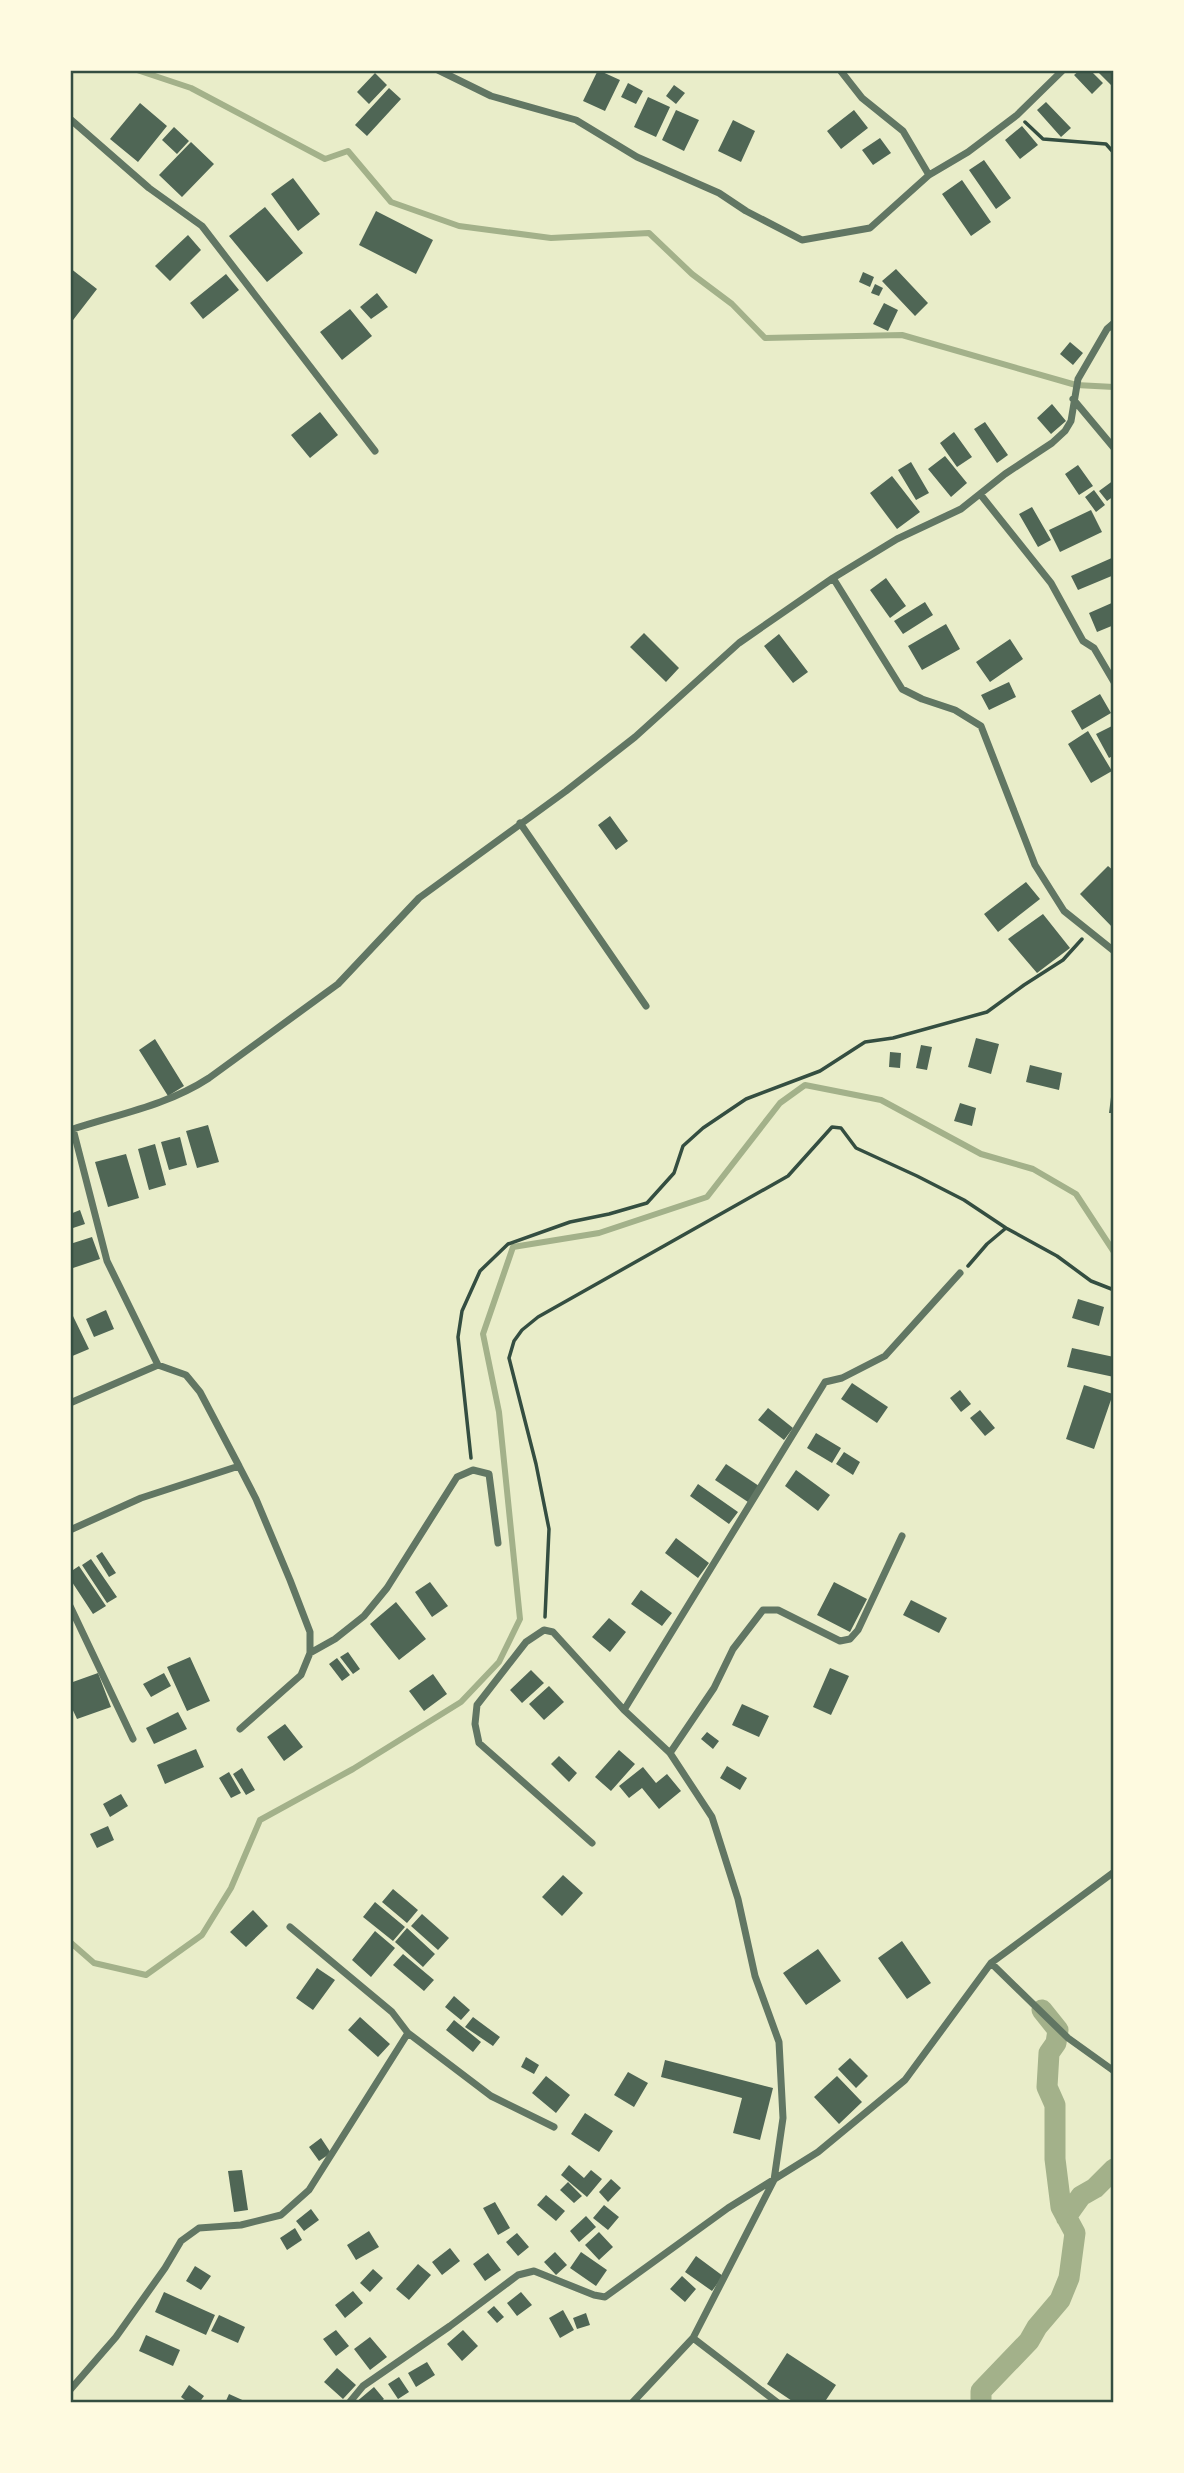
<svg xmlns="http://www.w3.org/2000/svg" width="1184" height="2473" font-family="'Playfair Display',serif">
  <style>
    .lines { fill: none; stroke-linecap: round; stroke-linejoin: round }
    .stream { stroke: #a3b18a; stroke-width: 6 }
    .canal { stroke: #a3b18a; stroke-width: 21 }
    .building { fill: #4f6655 }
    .path { stroke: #344e41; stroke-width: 3.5 }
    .minor { stroke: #617663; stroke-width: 7 }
    .neatline { fill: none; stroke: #344e41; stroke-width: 2.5 }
  </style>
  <rect width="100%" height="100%" fill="#e9edc9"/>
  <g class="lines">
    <!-- stream -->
    <path class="stream" d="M137 70 191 88 325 159 348 151 391 202 459 226 551 238 649 233 692 274 732 304 765 338 902 335 1076 385 1114 387
      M70 1942 94 1963 146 1975 202 1935 231 1888 260 1820 353 1769 461 1702 499 1662 520 1619 499 1412 483 1334 513 1247 599 1233 707 1197 780 1103 805 1085 881 1100 981 1154 1033 1169 1076 1194 1114 1252"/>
    <!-- canal -->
    <path class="canal" d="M1066 2217 1081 2196 1095 2188 1114 2169
      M981 2403V2391L1029 2341 1037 2327 1060 2300 1069 2278 1075 2233 1061 2207 1055 2159V2105L1047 2087 1049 2053 1056 2043 1058 2030 1042 2010"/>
  </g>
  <!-- building -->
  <path class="building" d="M598 70 620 80 605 111 583 101Z
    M1080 70H1090L1103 83 1092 94 1074 75Z
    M1096 70H1114V82L1111 85Z
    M375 73 387 85 369 104 357 92Z
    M628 83 643 91 636 104 621 97Z
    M674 85 685 93 676 104 666 96Z
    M389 88 401 99 367 136 355 125Z
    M648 97 670 107 656 137 634 127Z
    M1046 102 1071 128 1061 137 1037 110Z
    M140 103 167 126 138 162 110 139Z
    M676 110 699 120 684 151 662 140Z
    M854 110 868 128 841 149 827 131Z
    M733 120 755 131 741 162 718 151Z
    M1022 126 1038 145 1020 159 1005 140Z
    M174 127 189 141 177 154 162 140Z
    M880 138 891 153 873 165 862 150Z
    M191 142 214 164 182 197 159 175Z
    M984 160 1011 198 996 209 969 170Z
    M293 178 320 214 298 231 271 194Z
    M962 180 991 222 971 236 942 194Z
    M265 207 303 253 267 282 229 236Z
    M376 211 433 240 416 274 359 245Z
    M188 235 201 250 170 281 155 266Z
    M70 268 97 289 70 324Z
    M896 269 928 303 915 316 882 281Z
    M863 272 874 277 870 287 859 282Z
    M226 274 239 290 203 319 190 303Z
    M875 284 883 288 879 296 871 293Z
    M377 293 388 307 371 319 360 307Z
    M884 303 898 310 888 331 873 324Z
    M350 309 372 336 342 360 320 332Z
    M1070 342 1083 353 1073 365 1060 354Z
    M1052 404 1066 421 1051 434 1037 418Z
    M320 412 338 435 310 458 291 435Z
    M985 422 1008 455 997 463 974 429Z
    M954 432 972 457 957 467 940 443Z
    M945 456 967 483 951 497 928 469Z
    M911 462 929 493 916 500 898 470Z
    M1078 465 1093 486 1079 495 1065 474Z
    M892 476 920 512 897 529 870 493Z
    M1114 480V496L1107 501 1099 491Z
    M1094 490 1105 505 1096 512 1085 497Z
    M1032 507 1051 540 1038 547 1019 514Z
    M1091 510 1102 532 1060 552 1049 530Z
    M1114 557V575L1078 590 1071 576Z
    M886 578 906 606 890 618 870 590Z
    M925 602 933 615 903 634 894 621Z
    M1114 602V625L1097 632 1089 613Z
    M946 624 960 649 922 670 908 646Z
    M644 633 679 668 666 682 630 647Z
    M779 634 808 672 793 683 764 646Z
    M1010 639 1023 659 990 682 976 662Z
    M1009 682 1016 697 989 710 981 695Z
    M1100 694 1111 713 1082 730 1071 711Z
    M1114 725V755L1109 758 1096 734Z
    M1088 731 1112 771 1091 783 1068 744Z
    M610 816 628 841 616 850 598 825Z
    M1108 866 1114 871V929L1080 894Z
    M1026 882 1040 899 998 932 984 914Z
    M1043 914 1070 948 1037 973 1008 939Z
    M976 1038 999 1044 991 1074 968 1067Z
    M155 1039 184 1086 168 1096 139 1050Z
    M921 1045 932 1047 927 1070 916 1068Z
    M890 1052 901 1053 900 1068 889 1067Z
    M1030 1065 1062 1073 1059 1090 1026 1082Z
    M1111 1097H1114V1113H1109Z
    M960 1103 976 1108 972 1126 954 1121Z
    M208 1125 219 1162 197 1168 186 1131Z
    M180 1137 187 1165 169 1170 161 1142Z
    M155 1144 166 1185 149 1190 138 1149Z
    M126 1154 139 1198 108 1207 95 1162Z
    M80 1210 85 1224 70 1229V1214Z
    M92 1237 100 1259 70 1269V1244Z
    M1078 1299 1104 1307 1099 1326 1072 1318Z
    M106 1310 114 1329 94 1337 86 1319Z
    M73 1316 89 1349 70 1357V1318Z
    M1072 1348 1114 1357V1377L1067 1367Z
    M852 1383 888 1407 877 1423 841 1399Z
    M1084 1385 1113 1394 1094 1449 1066 1439Z
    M960 1390 971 1404 961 1412 950 1398Z
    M768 1408 793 1428 784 1440 758 1420Z
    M980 1410 995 1428 985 1436 970 1418Z
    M816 1433 841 1448 832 1463 807 1448Z
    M844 1452 860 1462 853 1475 836 1464Z
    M726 1464 759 1486 748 1502 715 1480Z
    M796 1470 830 1495 818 1511 785 1486Z
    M698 1484 738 1512 729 1524 690 1496Z
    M676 1538 709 1563 698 1578 665 1553Z
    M102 1552 116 1573 109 1577 96 1556Z
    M91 1559 117 1597 107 1603 82 1565Z
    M79 1566 106 1606 93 1614 70 1579V1572Z
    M430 1582 448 1606 432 1617 415 1592Z
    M834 1582 867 1599 850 1632 817 1615Z
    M641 1590 672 1613 662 1626 631 1604Z
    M911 1600 947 1618 939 1633 903 1615Z
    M396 1602 426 1639 399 1660 370 1624Z
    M609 1618 626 1632 610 1652 592 1637Z
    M348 1652 360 1669 353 1674 340 1657Z
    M190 1657 210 1701 187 1711 167 1667Z
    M337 1658 350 1675 342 1681 329 1664Z
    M830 1668 849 1676 831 1715 813 1707Z
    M531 1670 544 1683 522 1703 510 1690Z
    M98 1673 111 1707 77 1719 70 1704V1683Z
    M164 1673 171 1686 151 1697 143 1684Z
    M433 1674 447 1694 424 1711 409 1691Z
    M549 1686 564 1702 544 1720 529 1704Z
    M742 1704 769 1716 759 1737 732 1725Z
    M178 1712 187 1729 154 1744 146 1728Z
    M285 1724 303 1747 284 1761 267 1737Z
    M707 1732 719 1741 713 1749 701 1739Z
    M196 1749 204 1767 165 1784 157 1765Z
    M619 1750 635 1764 611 1791 595 1777Z
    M559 1756 577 1773 569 1782 551 1764Z
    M727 1766 747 1778 740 1790 720 1778Z
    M643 1767 656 1783 667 1774 681 1791 659 1809 642 1788 629 1798 619 1786Z
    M242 1768 255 1790 246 1795 233 1774Z
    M229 1772 241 1793 231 1798 219 1778Z
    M121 1794 128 1806 110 1817 103 1804Z
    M108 1826 114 1840 97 1848 90 1834Z
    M563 1875 583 1893 562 1916 542 1897Z
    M393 1889 418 1910 407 1923 382 1902Z
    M375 1902 405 1927 393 1941 363 1917Z
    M253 1910 268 1926 246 1947 230 1932Z
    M422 1914 449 1938 438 1950 411 1926Z
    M407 1928 435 1954 423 1967 395 1942Z
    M375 1931 395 1948 371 1977 352 1960Z
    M902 1941 931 1983 907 1999 878 1958Z
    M818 1949 841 1981 806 2005 783 1973Z
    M403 1954 434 1980 424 1991 393 1965Z
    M317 1968 335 1980 313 2010 296 1998Z
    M454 1996 470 2010 461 2020 445 2007Z
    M360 2017 390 2044 378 2057 348 2030Z
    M473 2017 500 2037 493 2046 465 2027Z
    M454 2020 481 2042 473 2052 446 2030Z
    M526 2057 539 2065 534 2074 521 2067Z
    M850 2058 868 2076 856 2088 838 2069Z
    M665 2060 773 2088 760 2140 733 2133 742 2098 661 2077Z
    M628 2072 648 2083 634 2107 614 2095Z
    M546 2076 570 2095 556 2113 532 2093Z
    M837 2076 862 2102 839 2124 814 2097Z
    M585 2113 613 2131 599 2152 571 2134Z
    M321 2138 331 2153 319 2161 309 2147Z
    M569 2165 584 2178 591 2170 602 2179 587 2197 561 2175Z
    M242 2170 248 2210 234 2212 228 2171Z
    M611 2179 621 2188 608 2202 599 2192Z
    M568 2182 582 2196 574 2203 560 2190Z
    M546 2195 565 2211 556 2221 537 2205Z
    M495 2202 510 2228 498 2235 483 2208Z
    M604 2205 619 2217 608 2230 593 2218Z
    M311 2209 319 2220 304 2231 296 2221Z
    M586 2216 596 2227 579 2242 570 2231Z
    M295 2228 302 2240 287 2250 280 2238Z
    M369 2231 379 2247 356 2260 347 2245Z
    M599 2232 613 2247 599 2260 585 2245Z
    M517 2233 529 2247 518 2256 506 2242Z
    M450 2248 460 2261 442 2275 432 2262Z
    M555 2252 567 2265 556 2275 544 2262Z
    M581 2252 607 2270 596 2286 570 2268Z
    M488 2253 501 2270 485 2281 473 2264Z
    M696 2256 723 2276 712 2291 685 2272Z
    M418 2264 431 2275 409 2300 396 2289Z
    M195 2266 211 2276 201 2290 186 2281Z
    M373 2269 383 2278 370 2292 360 2283Z
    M682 2276 696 2289 685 2302 670 2289Z
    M353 2291 363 2303 345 2318 335 2305Z
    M164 2292 215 2315 206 2335 155 2312Z
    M521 2292 532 2305 517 2316 507 2303Z
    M494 2306 504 2317 497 2323 487 2312Z
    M563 2310 574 2330 560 2338 549 2318Z
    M586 2313 590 2325 577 2329 573 2318Z
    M219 2315 245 2327 238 2343 211 2331Z
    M336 2330 349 2346 336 2356 323 2339Z
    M463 2330 478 2346 462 2361 447 2344Z
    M146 2335 180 2350 173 2366 139 2351Z
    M370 2337 387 2357 370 2370 354 2349Z
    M787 2353 836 2385 824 2403H795L767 2384Z
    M427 2362 435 2375 416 2387 408 2373Z
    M337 2368 356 2385 343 2399 324 2382Z
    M399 2377 409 2392 398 2399 388 2384Z
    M189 2385 204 2396 199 2403H189L181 2397Z
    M374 2387 384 2399 379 2403H355Z
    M229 2394 249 2403H225Z"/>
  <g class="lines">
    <!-- path -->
    <path class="path" d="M1025 122 1043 139 1106 144 1114 153
      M968 1266 987 1244 1006 1228
      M471 1458 458 1337 462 1311 480 1271 508 1244 570 1222 609 1214 647 1203 674 1173 683 1146 703 1128 746 1099 820 1071 865 1042 893 1038 987 1012 1024 985 1063 960 1082 939
      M545 1617 549 1529 536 1464 509 1358 514 1341 522 1330 538 1317 788 1176 832 1127 841 1128 856 1148 917 1176 964 1200 1006 1228 1057 1256 1091 1281 1114 1290"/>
    <!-- minor -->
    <path class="minor" d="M438 70 491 96 576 120 637 157 719 193 746 211 802 240 870 228 929 175 968 152 1017 115 1063 70
      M840 70 862 98 903 131 929 175
      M70 119 149 188 202 226 375 451
      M1073 399 1114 448
      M980 494 1051 583 1083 641 1094 648 1114 682
      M833 578 902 689 922 699 955 710 981 726 1035 865 1064 911 1114 951
      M520 823 646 1006
      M70 1130C118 1114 166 1106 209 1078L338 984 419 898 566 791 635 737 739 643 833 578 897 539 961 509 1005 474 1052 443 1065 431 1071 421 1078 379 1107 329 1114 323
      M158 1365 186 1375 200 1392 239 1466
      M70 1403 158 1365 107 1261 73 1129
      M70 1530 141 1498 239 1466 256 1499 290 1580 310 1632V1653L301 1675 240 1729
      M70 1606 133 1739
      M310 1653 335 1639 364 1616 387 1588 457 1477 473 1470 489 1474 498 1543
      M624 1710 825 1382 842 1378 885 1356 960 1273
      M670 1753 714 1688 733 1649 763 1610H778L840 1641 850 1639 858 1630 902 1536
      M592 1843 479 1743 475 1724 477 1705 526 1642 544 1630 553 1632 624 1710 670 1753 712 1817 738 1899 755 1976 779 2042 783 2118 774 2180 693 2338 632 2403
      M290 1927 392 2012 408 2033
      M991 1963 1068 2038 1114 2071
      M693 2338 778 2403
      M70 2390 116 2337 165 2268 181 2241 199 2228 241 2225 281 2215 309 2190 408 2033 491 2096 554 2127
      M349 2403 363 2386 450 2326 518 2275 534 2271 594 2295 605 2297 728 2208 818 2152 905 2080 991 1963 1114 1872"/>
  </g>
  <!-- border -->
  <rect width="1184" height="2473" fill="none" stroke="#fefae0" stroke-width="144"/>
  <rect x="72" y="72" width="1040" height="2329" class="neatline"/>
</svg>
